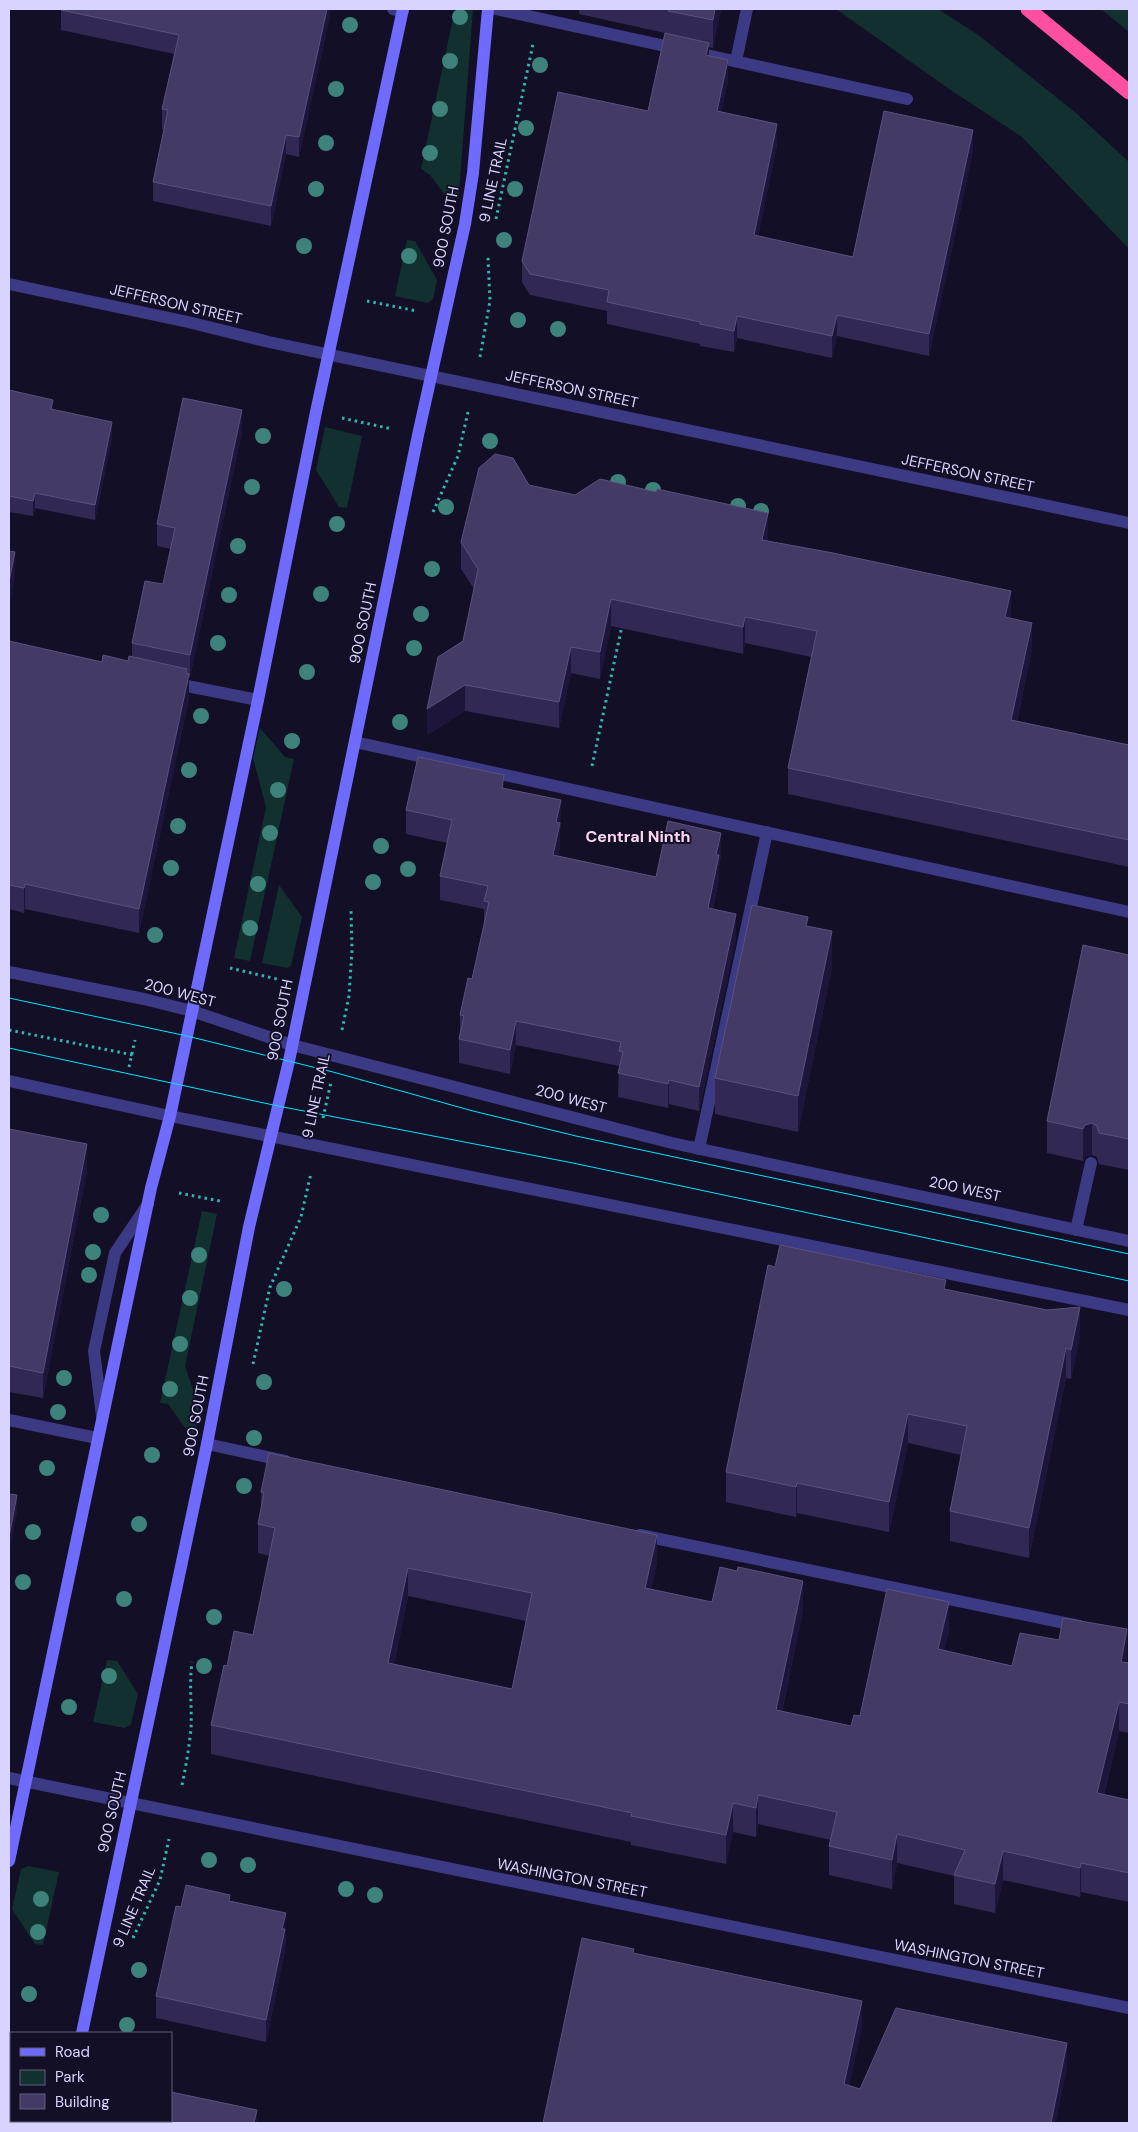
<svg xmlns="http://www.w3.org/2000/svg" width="1138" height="2132" font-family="'DM Sans',sans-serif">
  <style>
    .green { fill: #12302f }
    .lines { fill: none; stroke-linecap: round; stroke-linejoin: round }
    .path { stroke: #2fb8b0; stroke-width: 3; stroke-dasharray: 2.5 4; stroke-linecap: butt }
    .lane { stroke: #3d3a85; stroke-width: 12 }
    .street { stroke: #3d3a85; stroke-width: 12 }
    .secondary { stroke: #6f6bff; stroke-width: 12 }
    .highway { stroke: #ff4fa3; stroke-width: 15 }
    .tram { stroke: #00e5ff; stroke-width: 1 }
    .tree { fill: #3d827b }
    .wall { fill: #312854; fill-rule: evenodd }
    .shaded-wall { fill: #1d163a }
    .building { fill: #433a66; stroke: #5a527e; fill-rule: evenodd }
    .labels { text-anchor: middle; stroke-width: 4; stroke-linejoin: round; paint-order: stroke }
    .street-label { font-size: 15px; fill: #d9d4ff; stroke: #130f26 }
    .neighbourhood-label { font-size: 16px; font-weight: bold; fill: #ffd6f0; stroke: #130f26 }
  </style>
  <rect width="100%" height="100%" fill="#130f26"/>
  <!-- green -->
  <path class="green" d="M455 9H473L459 193 454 200 448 199 430 175 421 169Z
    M836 9H938L977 34 1076 113 1129 162V249L1022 137 952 91Z
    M1101 9H1129V32Z
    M407 240 415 241 437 280 433 299 428 303 395 296Z
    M325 427 362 436 347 508 339 507 316 470Z
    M260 728 285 757 294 759 250 961 234 958 266 807 253 758Z
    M279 885 302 917 291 966 287 968 262 963Z
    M202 1211 217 1214 185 1366 200 1411 194 1440 168 1404 160 1403Z
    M107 1660 117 1661 138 1694 131 1724 125 1728 93 1722Z
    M28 1866 59 1872 43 1945 35 1944 12 1909 21 1869Z"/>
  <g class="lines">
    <!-- path -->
    <path class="path" d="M496 219 533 44
      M367 301 417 311
      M480 357 490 301 488 257
      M342 418 392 429
      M433 512 458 456 468 412
      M592 766 622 626
      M230 968 277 979
      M9 1030 133 1055
      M342 1030 349 996 352 950 351 910
      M129 1067 135 1040
      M323 1118 331 1082
      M179 1193 220 1201
      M253 1364 270 1287 301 1217 311 1173
      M182 1785C186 1766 189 1748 191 1729 192 1707 189 1685 192 1662
      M133 1938 160 1880 169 1839"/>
    <!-- lane -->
    <path class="lane" d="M393 9 403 11
      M496 9 907 99
      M736 61 747 9
      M172 683 258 700
      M355 742 1129 912
      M699 1149 767 832
      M1076 1230 1091 1163
      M102 1416 94 1351 115 1253 148 1204
      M9 1420 97 1438
      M207 1444 286 1461
      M640 1535 1079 1626"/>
    <!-- street -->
    <path class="street" d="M9 284 188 322 269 342 1129 523
      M9 972 144 999 192 1011 292 1045 672 1143 1129 1241
      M9 1081 170 1116 1129 1310
      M9 1778 1129 2008"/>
    <!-- secondary -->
    <path class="secondary" d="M9 1861 151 1188 170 1116 258 700 316 412 403 9
      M82 2033 207 1444 249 1227 289 1061 418 435 465 224 473 173 488 9
      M63 2123 64 2121"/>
    <!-- highway -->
    <path class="highway" d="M1028 9 1129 92"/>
    <!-- tram -->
    <path class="tram" d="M9 998 187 1036 333 1072 473 1111 576 1136 1129 1254
      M9 1048 278 1106 573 1163 1129 1281"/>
  </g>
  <!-- trees -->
  <g class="tree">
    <circle cx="460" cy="17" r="8"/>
    <circle cx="350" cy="25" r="8"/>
    <circle cx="450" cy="61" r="8"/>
    <circle cx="540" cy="65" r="8"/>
    <circle cx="336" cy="89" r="8"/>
    <circle cx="440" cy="109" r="8"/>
    <circle cx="526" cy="128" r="8"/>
    <circle cx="326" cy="143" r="8"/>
    <circle cx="430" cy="153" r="8"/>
    <circle cx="316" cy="189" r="8"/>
    <circle cx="515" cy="189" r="8"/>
    <circle cx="504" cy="240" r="8"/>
    <circle cx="304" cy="246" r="8"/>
    <circle cx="409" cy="256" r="8"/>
    <circle cx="518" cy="320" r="8"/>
    <circle cx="558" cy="329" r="8"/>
    <circle cx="263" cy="436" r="8"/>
    <circle cx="490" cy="441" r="8"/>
    <circle cx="618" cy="482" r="8"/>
    <circle cx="252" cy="487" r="8"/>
    <circle cx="653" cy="490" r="8"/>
    <circle cx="738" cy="506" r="8"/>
    <circle cx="446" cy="507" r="8"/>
    <circle cx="761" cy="511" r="8"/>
    <circle cx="337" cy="524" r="8"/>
    <circle cx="238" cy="546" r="8"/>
    <circle cx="432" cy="569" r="8"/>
    <circle cx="321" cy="594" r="8"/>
    <circle cx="229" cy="595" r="8"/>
    <circle cx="421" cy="614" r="8"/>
    <circle cx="218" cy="643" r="8"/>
    <circle cx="414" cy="648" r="8"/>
    <circle cx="307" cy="672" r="8"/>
    <circle cx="201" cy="716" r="8"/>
    <circle cx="400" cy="722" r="8"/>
    <circle cx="292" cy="741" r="8"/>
    <circle cx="189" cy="770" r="8"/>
    <circle cx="278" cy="790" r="8"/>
    <circle cx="178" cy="826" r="8"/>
    <circle cx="270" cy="833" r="8"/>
    <circle cx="381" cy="846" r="8"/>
    <circle cx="171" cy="868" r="8"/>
    <circle cx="408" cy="869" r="8"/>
    <circle cx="373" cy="882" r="8"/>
    <circle cx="258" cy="884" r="8"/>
    <circle cx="250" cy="928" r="8"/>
    <circle cx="155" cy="935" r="8"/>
    <circle cx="101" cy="1215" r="8"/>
    <circle cx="93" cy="1252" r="8"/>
    <circle cx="199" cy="1255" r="8"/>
    <circle cx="89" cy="1275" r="8"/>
    <circle cx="284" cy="1289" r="8"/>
    <circle cx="190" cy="1298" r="8"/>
    <circle cx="180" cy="1344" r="8"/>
    <circle cx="64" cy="1378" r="8"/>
    <circle cx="264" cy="1382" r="8"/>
    <circle cx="170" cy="1389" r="8"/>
    <circle cx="58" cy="1412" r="8"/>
    <circle cx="254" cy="1438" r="8"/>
    <circle cx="152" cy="1455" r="8"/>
    <circle cx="47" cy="1468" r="8"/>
    <circle cx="244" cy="1486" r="8"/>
    <circle cx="139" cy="1524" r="8"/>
    <circle cx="33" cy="1532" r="8"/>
    <circle cx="23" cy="1582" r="8"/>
    <circle cx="124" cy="1599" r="8"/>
    <circle cx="214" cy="1617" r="8"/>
    <circle cx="204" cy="1666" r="8"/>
    <circle cx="109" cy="1676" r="8"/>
    <circle cx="69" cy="1707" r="8"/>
    <circle cx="209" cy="1860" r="8"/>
    <circle cx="248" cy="1865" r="8"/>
    <circle cx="346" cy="1889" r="8"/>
    <circle cx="375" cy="1895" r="8"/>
    <circle cx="41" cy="1899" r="8"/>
    <circle cx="38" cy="1932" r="8"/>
    <circle cx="139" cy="1970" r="8"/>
    <circle cx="29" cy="1994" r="8"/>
    <circle cx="127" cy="2025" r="8"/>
  </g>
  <!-- wall -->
  <path class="wall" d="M330 9V15L299 157 286 154 271 226 153 201V182L164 129H162V109L174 54 61 30V10Z
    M579 9H721L713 48 709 47V56L728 82 721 112 777 145 758 236 853 257 973 151 929 356 837 336 832 358 737 338 734 352 700 346V344L607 324V311L530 295 522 282V261L648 111 665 33 579 14Z
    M9 390 112 437 95 520 35 508 33 516 9 512Z
    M242 432 190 677H189V698L139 933 25 909 24 913 9 909V641L102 662 128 661 132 657V643L163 584 170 549 157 546V524Z
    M529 485 768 540 767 541 1011 618 1032 649 1017 721 1129 745V867L788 794V768L811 657 745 643 743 654 611 626 600 679 571 673 559 728 465 711 427 735 463 641 474 589 461 569V542Z
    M504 788 561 824 560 830V847L558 856 656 877 721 857 719 866V879L713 909 736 938 699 1111 669 1104 668 1108 618 1097 619 1066 516 1045 510 1074 459 1063V1039L460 1031V1015L472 979 484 923V909L440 900V876L447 843 406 834V810Z
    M808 926 832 967 798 1132 715 1114V1078Z
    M1129 955V1170L1099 1164 1097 1157 1092 1155 1085 1157 1083 1161 1047 1153V1121Z
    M9 1129 87 1170 43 1398 9 1392Z
    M775 1267 946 1290 1080 1336 1071 1379 1066 1378 1029 1558 950 1541V1511L961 1455 908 1443 889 1532 797 1513 796 1517 726 1502V1472Z
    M261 1492 657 1563 651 1589 712 1602 803 1610 782 1712 851 1726 860 1716 949 1631 944 1650 1012 1666 1127 1658 1126 1662 1129 1663V1733L1119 1731 1104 1795 1129 1800V1902L1081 1892 1080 1897 1003 1880 995 1913 954 1904V1876L897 1863 892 1889 829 1875V1846L831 1840 758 1824 756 1837 733 1832 726 1864 631 1845V1842L211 1754V1725L227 1666 253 1635 270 1556 258 1553V1524L261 1508ZM408 1596 526 1621 512 1689 394 1664Z
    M1129 1553V1590H1128V1561Z
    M230 1901 286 1935 285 1951 266 2042 156 2018V1996L181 1907Z"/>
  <!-- shaded-wall -->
  <path class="shaded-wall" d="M327 9H330V15L299 157V137Z
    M715 9H721L713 48V20Z
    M709 43V64L706 55Z
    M728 60V82L717 132V111Z
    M777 124V145L754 257V235Z
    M973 130V151L929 356V334Z
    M286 135V154L271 226V206Z
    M837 315V336L832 358V336Z
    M737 316V338L734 352V331Z
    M242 410V432L190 677V655Z
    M112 422V437L95 520V505Z
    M35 493V508L33 516V501Z
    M768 513V540L762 567V540Z
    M15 552V577L9 607V582Z
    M1011 591V618L1005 644V617Z
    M611 599V626L600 679V652Z
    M745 617V643L743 654V627Z
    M1032 623V649L1011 747V720Z
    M571 647V673L559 728V702Z
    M187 669V685L189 674V698L139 933V909Z
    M465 685V711L427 735V709Z
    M504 775V799L502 788Z
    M561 800V824L560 830V847L553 879V855L556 822Z
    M721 833V857L719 866V879L708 932V908L716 855Z
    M25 884V909L24 913V888Z
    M736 914V938L699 1111V1087Z
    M832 931V967L798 1132V1096Z
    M516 1021V1045L510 1074V1050Z
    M669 1080V1104L668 1108V1084Z
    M1092 1123V1155L1085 1157 1083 1161V1129L1085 1125Z
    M87 1144V1170L43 1398V1373Z
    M1080 1307V1336L1071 1379V1350Z
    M1066 1348V1378L1029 1558V1528Z
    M908 1414V1443L889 1532V1502Z
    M797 1483V1513L796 1517V1487Z
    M17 1495V1513L9 1555V1537Z
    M657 1535V1563L645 1616V1588Z
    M408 1568V1596L388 1692V1663Z
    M803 1581V1610L776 1739V1710Z
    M949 1602V1631L938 1678V1649Z
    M1127 1629V1658L1121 1691V1662Z
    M1119 1702V1731L1097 1822V1793Z
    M758 1795V1824L756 1837V1808Z
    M733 1803V1832L726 1864V1835Z
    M897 1834V1863L892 1889V1860Z
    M1003 1851V1880L995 1913V1884Z
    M1081 1863V1892L1080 1897V1868Z
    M286 1913 285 1951 266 2042V2020Z
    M862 2001V2028L844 2111V2084Z
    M1067 2043V2070L1056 2123H1051Z
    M257 2110V2123H254Z"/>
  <!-- building -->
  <path class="building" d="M62 9H327L299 137 286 135 271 206 153 182 168 110 162 109 179 35 61 10Z
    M669 9H715L713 20 668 11Z
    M665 33 709 43 706 55 728 60 717 111 777 124 754 235 853 257 884 111 973 130 929 334 837 315 832 336 737 316 734 331 700 324V322L607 302 609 290 530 274 522 261 558 92 648 111Z
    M9 390 53 400 51 409 112 422 95 505 35 493 33 501 9 496Z
    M183 398 242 410 190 655 132 643 145 581 163 584 175 528 157 524Z
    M495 454 513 458 529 485 575 495 600 479 656 492 657 489 768 513 762 540 833 553 1011 591 1005 617 1032 623 1011 720 1129 745V840L788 768 817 631 745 617 743 627 611 599 600 652 571 647 559 702 465 685 427 709 438 657 463 641 478 569 461 542 479 468Z
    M9 551 15 552 9 582Z
    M9 641 102 662 103 655 128 661 129 656 187 669 186 673 189 674 139 909 25 884 24 888 9 885Z
    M418 757 504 775 502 788 561 800 556 822 560 823 553 855 656 877 668 821 721 833 716 855H719L708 908 736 914 699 1087 669 1080 668 1084 618 1073 623 1052 619 1051 621 1042 516 1021 510 1050 459 1039 464 1016 460 1015 468 978 472 979 489 902 484 901 488 886 440 876 452 820 406 810Z
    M752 905 808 917 806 926 832 931 798 1096 715 1078Z
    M1083 945 1129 955V1139L1099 1133 1097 1126 1092 1123 1085 1125 1083 1129 1047 1121Z
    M9 1129 87 1144 43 1373 9 1366Z
    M780 1245 946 1280 944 1289 1047 1310 1080 1307 1071 1350 1066 1348 1029 1528 950 1511 967 1426 908 1414 889 1502 797 1483 796 1487 726 1472 768 1265 775 1267Z
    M269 1453 657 1535 645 1588 712 1602 720 1567 737 1571 738 1567 803 1581 776 1710 851 1726 854 1715 860 1716 887 1589 949 1602 938 1649 1012 1666 1020 1633 1059 1640 1063 1618 1127 1629 1121 1662 1129 1663V1704L1119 1702 1097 1793 1129 1800V1873L1081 1863 1080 1868 1003 1851 995 1884 954 1875 965 1850 897 1834 892 1860 829 1846 837 1812 758 1795 756 1808 733 1803 726 1835 631 1816 632 1813 211 1725 224 1665 227 1666 234 1631 253 1635 275 1528 258 1524 264 1493 261 1492ZM408 1568 532 1593 512 1689 388 1663Z
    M9 1494 17 1495 9 1537Z
    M186 1885 230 1895 229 1901 286 1913 282 1929H285L266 2020 156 1996 176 1906 181 1907Z
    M582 1938 634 1949 633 1953 862 2001 844 2084 860 2089 896 2008 1067 2043 1051 2123H543Z
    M171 2092 257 2110 254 2123H160L161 2121H171Z"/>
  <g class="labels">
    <!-- street labels -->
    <g class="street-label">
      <text transform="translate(493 180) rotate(-78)" y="5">9 LINE TRAIL</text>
      <text transform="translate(446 227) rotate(-79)" y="5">900 SOUTH</text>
      <text transform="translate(176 304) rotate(13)" y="5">JEFFERSON STREET</text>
      <text transform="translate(572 389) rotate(12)" y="5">JEFFERSON STREET</text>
      <text transform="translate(968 473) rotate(12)" y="5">JEFFERSON STREET</text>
      <text transform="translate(363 623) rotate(-78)" y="5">900 SOUTH</text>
      <text transform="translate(180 993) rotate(15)" y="5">200 WEST</text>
      <text transform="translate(280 1020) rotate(-79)" y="5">900 SOUTH</text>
      <text transform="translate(316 1096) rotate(-78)" y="5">9 LINE TRAIL</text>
      <text transform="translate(571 1099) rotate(15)" y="5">200 WEST</text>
      <text transform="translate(965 1189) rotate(12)" y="5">200 WEST</text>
      <text transform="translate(196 1416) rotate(-79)" y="5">900 SOUTH</text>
      <text transform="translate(112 1812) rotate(-77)" y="5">900 SOUTH</text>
      <text transform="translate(572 1878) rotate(11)" y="5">WASHINGTON STREET</text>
      <text transform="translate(134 1907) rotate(-67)" y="5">9 LINE TRAIL</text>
      <text transform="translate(969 1959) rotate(11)" y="5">WASHINGTON STREET</text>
    </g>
    <!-- neighbourhood labels -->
    <g class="neighbourhood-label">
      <text x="638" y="842">Central Ninth</text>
    </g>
  </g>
  <!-- border -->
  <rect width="1138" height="2132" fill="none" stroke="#d9d4ff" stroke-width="20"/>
  <!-- legend -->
  <rect x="10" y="2032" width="162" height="90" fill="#130f26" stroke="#625e7d"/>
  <rect x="20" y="2048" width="25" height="8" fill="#6f6bff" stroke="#625e7d"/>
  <text x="55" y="2057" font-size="15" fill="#d9d4ff">Road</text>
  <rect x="20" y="2070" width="25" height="15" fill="#12302f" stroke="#625e7d"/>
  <text x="55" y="2082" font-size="15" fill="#d9d4ff">Park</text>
  <rect x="20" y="2094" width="25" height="15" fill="#433a66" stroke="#625e7d"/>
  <text x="55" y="2107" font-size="15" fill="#d9d4ff">Building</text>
</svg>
